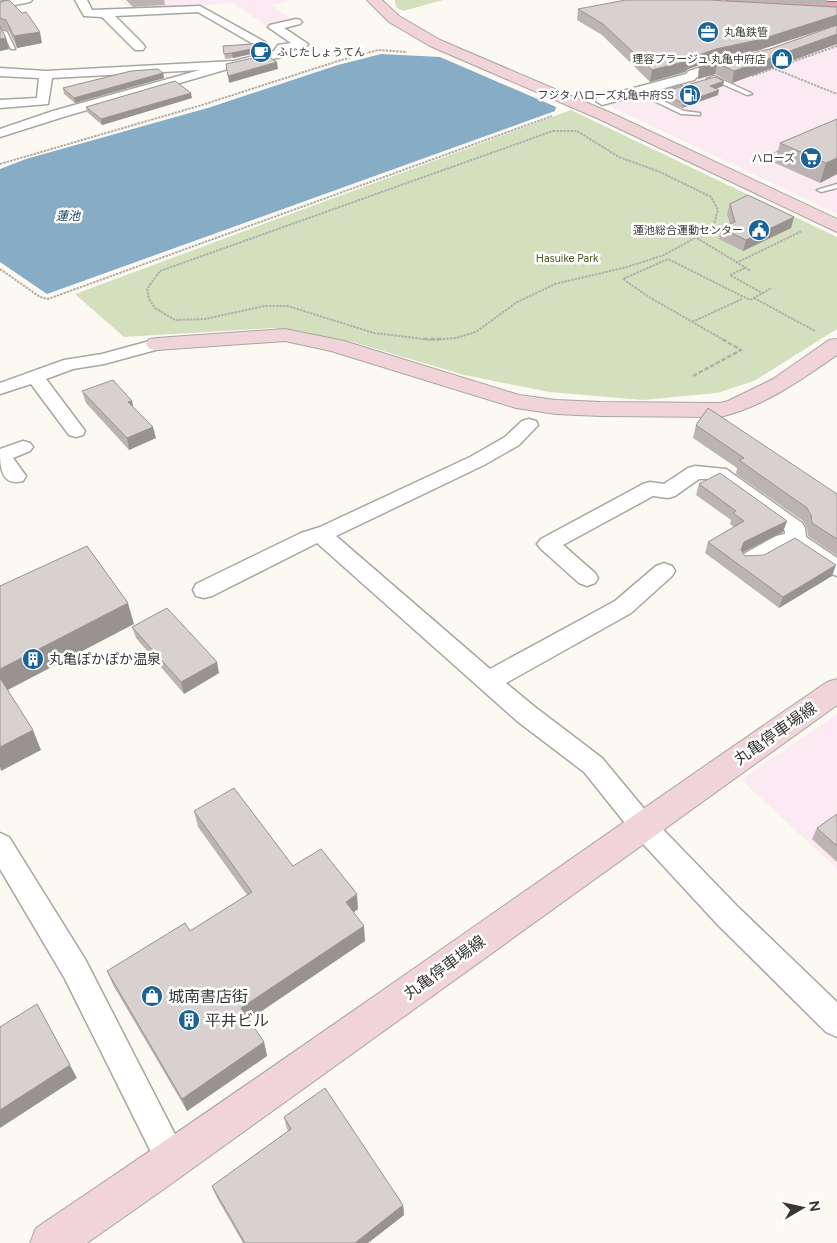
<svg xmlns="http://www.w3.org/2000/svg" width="837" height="1243" font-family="Figtree,'Noto Sans JP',sans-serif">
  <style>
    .commercial { fill: #fceaf3 }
    .green { fill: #d4dfbe }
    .water { fill: #86acc6 }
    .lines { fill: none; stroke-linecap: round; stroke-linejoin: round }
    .lane-casing { stroke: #a8a6a0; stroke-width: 3 }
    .street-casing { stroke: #a8a6a0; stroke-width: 3 }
    .secondary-casing { stroke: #a8a6a0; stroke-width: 2 }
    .primary-casing { stroke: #9b5c69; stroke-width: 2 }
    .path-far1 { stroke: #b2afab; stroke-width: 2; stroke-dasharray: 2.5 1; stroke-linecap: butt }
    .path { stroke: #b2afab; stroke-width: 2.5; stroke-dasharray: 4.5 2; stroke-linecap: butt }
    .lane { fill: #fff; fill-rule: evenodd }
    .street { fill: #fff; fill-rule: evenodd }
    .secondary { fill: #f1d4da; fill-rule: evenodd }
    .primary { fill: #e3a9b6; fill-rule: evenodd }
    .wall { fill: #bbb4b2 }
    .shaded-wall { fill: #989291 }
    .building { fill: #d9d1cf; stroke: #989291 }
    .labels { text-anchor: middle; stroke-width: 5; stroke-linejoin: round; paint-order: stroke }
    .far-poi-label { font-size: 11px; fill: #393836; stroke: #fff; text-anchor: end }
    .far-park-label { font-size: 11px; fill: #4b5a1e; stroke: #fff }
    .far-water-label { font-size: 12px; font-style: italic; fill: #073a55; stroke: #fff }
    .poi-label { font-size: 14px; fill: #393836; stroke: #fff; text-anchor: start }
    .near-street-label { font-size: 16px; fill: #393836; stroke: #fff }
    .near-poi-label { font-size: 16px; fill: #393836; stroke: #fff; text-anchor: start }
  </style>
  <rect width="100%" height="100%" fill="#fcf9f3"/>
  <!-- commercial -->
  <path class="commercial" d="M121 0H293L272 5 292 20 267 26 231 2 190 8 131 10Z
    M837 31V214L608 105 704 77Z
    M837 714V869L741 780Z"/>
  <!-- green -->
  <path class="green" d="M395 0H443L403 11 396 7Z
    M571 110 837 237V329L754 381 717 393 643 400 549 392 464 375 353 342 274 328 124 337 75 294Z"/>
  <!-- water -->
  <path class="water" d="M381 54 440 57 556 107 555 111 47 294 0 262V169L26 159 211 107 338 65Z"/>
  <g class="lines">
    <!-- lane casing -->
    <g class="lane-casing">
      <path id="lane" d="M0 30 7 32 15 49H11L3 34H0Z
        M714 76 751 93 752 94 747 95 713 80 707 79Z
        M681 86 683 87V89L655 97 684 111 700 113V115L681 114 646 97Z
        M837 184V188L821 192 817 190Z"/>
    </g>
    <!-- street casing -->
    <g class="street-casing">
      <path id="street" d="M9 0H32L30 2 0 8V2Z
        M75 0H87L92 10 200 6 265 42 259 46 255 45 198 12 115 16 143 44 145 47 143 50H135L102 17 84 16Z
        M296 19 300 20 302 22 300 24 284 28 308 44 306 47 286 51 282 57 238 66 63 117 0 137V129L53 111 200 70 52 78 48 104 0 108V100L37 98 39 78 0 76V68L46 71 234 61 274 51 278 45 291 43 268 27 270 25Z
        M727 59 731 60 733 63 731 66 697 77 694 80 602 105 596 101 597 98 686 74 689 71Z
        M157 339 163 340 166 344 163 348 104 364 73 369 46 379 85 431 83 435 76 437 69 435 31 384 0 394V383L64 360 102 354Z
        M529 419 536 421 538 425 519 445 484 465 336 536 490 669 615 601 656 566 664 563 672 566 675 571 672 576 631 613 506 683 535 707 602 758 651 817 737 906 837 1002V1037L826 1032 717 924 633 833 584 772 517 721 317 543 212 596 204 598 196 596 193 590 196 584 301 533 320 527 470 457 505 437 522 421Z
        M23 441 30 443 33 447 30 451 13 458 26 476 23 481C0 487 0 465 0 449Z
        M695 466 726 469 802 523 805 528 806 537 837 558V576L829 573 792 547 787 548C774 556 758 570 742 565L739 560 742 555 776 536 785 534V531L714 479H699L675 496 668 498 653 496 563 545 595 573 598 578 595 583 587 586 579 583 541 549 537 544 541 539 643 484 650 482 664 484 688 468Z
        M0 833 9 837 85 959 183 1150 188 1161 183 1172 172 1177 161 1172 65 979 0 869Z"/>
    </g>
    <!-- secondary casing -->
    <g class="secondary-casing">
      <path id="secondary" d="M367 0H382L399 16 440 40 611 113 837 219V232L599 119 430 46 389 22Z
        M285 329 344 341 519 395 556 400 601 402 720 403 728 401 773 379 829 340 837 339V355C799 381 765 406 720 417L601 416 556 414 516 408 331 351 285 341 157 350 149 349 146 344 149 339 157 338Z
        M837 679V705L164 1189 87 1243H30L36 1228C302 1050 562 863 827 682Z"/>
    </g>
    <!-- primary casing -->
    <g class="primary-casing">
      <path id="primary" d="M727 0 837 2V10L734 4Z"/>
    </g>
    <!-- path-far1 -->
    <path class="path-far1" d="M775 69 837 94
      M752 76 837 46
      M553 131H577L619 157 660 172 711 197 718 210 713 228 664 255 627 267 555 284 517 302 476 332 456 338 432 340 374 333 288 306H264L205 319 175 320 155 308 149 299 147 289 160 271Z
      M757 160 781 150
      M0 164 202 105 338 61 378 50 407 52
      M697 238 751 271
      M736 263 802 231
      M745 268 730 275 762 293
      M0 269 40 297 48 299 552 116
      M754 298 815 331
      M692 322 742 299
      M724 340 649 297 623 279 668 259 750 300 772 288"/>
    <!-- path -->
    <path class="path" d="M424 339H444
      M693 376 741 350 722 339"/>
    <!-- lane -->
    <use href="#lane" class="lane"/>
    <!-- street -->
    <use href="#street" class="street"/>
    <!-- secondary -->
    <use href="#secondary" class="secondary"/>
    <!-- primary -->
    <use href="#primary" class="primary"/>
  </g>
  <!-- wall -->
  <path class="wall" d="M126 0H164L165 5 133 7Z
    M723 0H827L826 5Z
    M0 2 42 43 17 48 9 31 2 29 6 38 9 49 0 51Z
    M578 9 760 50 714 60 688 69 685 72 650 82 602 35 577 20Z
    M837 25V44L732 83 715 74 698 79 699 68 770 49Z
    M267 43V48L266 51 233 58 225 59 223 46Z
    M163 73 164 78 75 103 64 94 63 88Z
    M723 86 716 89 718 95 682 108 673 104 665 96 666 91Z
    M192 98 102 125 87 112 86 107Z
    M837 119V174L820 183 775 163 780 143Z
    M730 204 791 228 743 251 719 239 721 228 730 224 727 214Z
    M82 391 132 401 133 407 156 438 129 450 86 403Z
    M696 425 837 494V556L808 536 807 528 803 521 736 474 737 468 693 438Z
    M699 484 783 532 743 553 745 556 832 576 779 608 705 553 708 542 734 527 730 524 731 520 696 495Z
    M132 627 219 673 184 694 136 638Z
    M194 811 293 866 358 909 354 912 365 941 249 1020 264 1042 267 1056 187 1111 113 985 107 971 190 931 247 895 198 827Z
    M837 814V862L812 839 817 828Z
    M284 1117 403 1205 404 1215 368 1243H243L216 1196 212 1186 288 1131 287 1129Z"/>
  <!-- shaded-wall -->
  <path class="shaded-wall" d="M837 15V25L760 50 714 60 688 69 685 72 650 82 652 70 716 49Z
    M40 32 42 43 17 48 14 36Z
    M837 34V44L732 83 734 71Z
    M6 38 9 49 0 51V39Z
    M267 43V48L266 51 233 58 232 53Z
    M277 62 278 69 229 83 228 76Z
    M717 63 715 74 698 79 699 68Z
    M163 73 164 78 75 103 74 98Z
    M724 81 723 86 709 91 710 86Z
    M719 90 718 95 682 108 683 103Z
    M191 93 192 98 102 125 101 119Z
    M837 158V174L820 183 826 163Z
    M794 217 791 228 743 251 746 240Z
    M132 401 134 412 128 402Z
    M153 427 156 438 129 450 127 438Z
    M787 521 783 532 741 553V550L744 542Z
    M836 565 832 576 779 608 783 597Z
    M128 603 134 624 4 692 0 682V669Z
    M217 662 219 673 184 694 181 682Z
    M33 730 41 750 1 771 0 767V747Z
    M357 894 358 909 347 917 346 902Z
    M364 926 365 941 245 1022 241 1008Z
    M37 1004 77 1078 0 1128V1110Z
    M264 1042 267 1056 187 1111 182 1099Z
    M403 1205 404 1215 368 1243H355Z"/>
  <!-- building -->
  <path class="building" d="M9 0 22 13 26 12 40 32 14 36 6 20 0 18V2Z
    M626 0H709L837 7V15L762 39 716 49 690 58 687 61 652 70 603 24 578 9Z
    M837 25V34L734 71 717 63 699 68 725 59 770 49Z
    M0 26 6 38 0 39Z
    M267 43 266 46 232 53 224 54 223 46Z
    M266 55 277 62 228 76 226 64Z
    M158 69 163 73 74 98 63 88 131 71Z
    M715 77 724 81 710 86 719 90 683 103 674 99 666 91Z
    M175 81 191 93 101 119 86 107Z
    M837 119V158L826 163 780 143Z
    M748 195 794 217 746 240 721 228 735 222 730 204Z
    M113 380 132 401 128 402 153 427 127 438 82 391Z
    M708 408 837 494V539L812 523 811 515 807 508 739 460 744 458 696 425Z
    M720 473 787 521 744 542 741 550 745 556 764 555 795 538 836 565 783 597 708 542 744 521 733 513 736 511 699 484Z
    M87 546 128 603 0 669V586Z
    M167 608 217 662 181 682 132 627Z
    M0 678 33 730 0 747Z
    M234 788 293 866 321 849 357 894 346 902 364 926 241 1008 264 1042 182 1099 107 971 185 923 190 931 252 892 194 811Z
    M837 814V846L817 828Z
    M37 1004 70 1065 0 1110V1027Z
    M325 1088 403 1205 355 1243H245L212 1186 291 1129 284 1117Z"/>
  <!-- icons -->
  <defs>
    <g id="office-disc" transform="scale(1.125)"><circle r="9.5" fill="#196396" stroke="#fff"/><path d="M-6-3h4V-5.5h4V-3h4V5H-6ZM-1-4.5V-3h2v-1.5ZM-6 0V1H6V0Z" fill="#fff"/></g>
    <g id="cafe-disc" transform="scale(1.125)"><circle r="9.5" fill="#196396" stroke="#fff"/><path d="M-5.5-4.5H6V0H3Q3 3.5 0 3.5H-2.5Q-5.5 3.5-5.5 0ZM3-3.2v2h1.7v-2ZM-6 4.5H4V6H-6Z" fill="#fff"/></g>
    <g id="shop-disc" transform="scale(1.125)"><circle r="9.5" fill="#196396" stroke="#fff"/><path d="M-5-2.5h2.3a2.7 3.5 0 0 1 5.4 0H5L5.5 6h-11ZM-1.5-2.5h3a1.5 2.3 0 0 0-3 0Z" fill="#fff"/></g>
    <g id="fuel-disc" transform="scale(1.125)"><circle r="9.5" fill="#196396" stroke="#fff"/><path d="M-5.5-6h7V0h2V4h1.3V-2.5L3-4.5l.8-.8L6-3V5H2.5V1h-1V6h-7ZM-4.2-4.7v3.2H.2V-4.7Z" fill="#fff"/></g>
    <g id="supermarket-disc" transform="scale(1.125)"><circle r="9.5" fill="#196396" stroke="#fff"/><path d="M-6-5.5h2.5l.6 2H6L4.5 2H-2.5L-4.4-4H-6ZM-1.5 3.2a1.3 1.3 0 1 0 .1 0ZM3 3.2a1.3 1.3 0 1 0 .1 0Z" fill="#fff"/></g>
    <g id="civic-disc" transform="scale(1.125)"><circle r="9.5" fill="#196396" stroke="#fff"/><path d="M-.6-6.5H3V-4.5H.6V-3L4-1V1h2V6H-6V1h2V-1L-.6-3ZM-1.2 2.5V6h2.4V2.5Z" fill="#fff"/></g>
    <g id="building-disc" transform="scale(1.125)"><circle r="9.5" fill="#196396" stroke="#fff"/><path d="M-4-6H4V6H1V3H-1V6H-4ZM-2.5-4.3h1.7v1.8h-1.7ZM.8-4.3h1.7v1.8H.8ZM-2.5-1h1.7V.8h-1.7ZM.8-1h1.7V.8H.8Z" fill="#fff"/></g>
  </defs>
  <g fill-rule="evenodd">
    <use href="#office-disc" x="708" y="32"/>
    <use href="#cafe-disc" x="261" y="52"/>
    <use href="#shop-disc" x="782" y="59"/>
    <use href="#fuel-disc" x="690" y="95"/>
    <use href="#supermarket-disc" x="811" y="158"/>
    <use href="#civic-disc" x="759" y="230"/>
    <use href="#building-disc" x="33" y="659"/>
    <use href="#shop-disc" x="152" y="996"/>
    <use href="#building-disc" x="189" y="1020"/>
  </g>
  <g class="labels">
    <!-- far-poi labels -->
    <g class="far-poi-label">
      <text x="724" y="36" text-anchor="start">丸亀鉄管</text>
      <text x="277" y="56" text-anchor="start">ふじたしょうてん</text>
      <text x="766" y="63">理容プラージュ 丸亀中府店</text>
      <text x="674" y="99">フジタ ハローズ丸亀中府SS</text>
      <text x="795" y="162">ハローズ</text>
      <text x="743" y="234">蓮池総合運動センター</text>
    </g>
    <!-- far-park labels -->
    <g class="far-park-label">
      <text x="567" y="262">Hasuike Park</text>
    </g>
    <!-- far-water labels -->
    <g class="far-water-label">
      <text x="68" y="220">蓮池</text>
    </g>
    <!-- poi labels -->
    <g class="poi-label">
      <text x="49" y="664">丸亀ぽかぽか温泉</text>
    </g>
    <!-- near-street labels -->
    <g class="near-street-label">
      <text transform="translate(775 733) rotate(-35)" y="6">丸亀停車場線</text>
      <text transform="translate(444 967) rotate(-36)" y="6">丸亀停車場線</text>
    </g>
    <!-- near-poi labels -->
    <g class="near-poi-label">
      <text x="168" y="1002">城南書店街</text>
      <text x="205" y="1026">平井ビル</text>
    </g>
  </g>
  <!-- north arrow -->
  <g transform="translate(802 1208) rotate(81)" stroke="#ffffff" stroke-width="4" paint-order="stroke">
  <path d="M0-4L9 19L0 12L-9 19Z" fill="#393836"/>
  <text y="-8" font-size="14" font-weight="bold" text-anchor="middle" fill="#393836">N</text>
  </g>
</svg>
